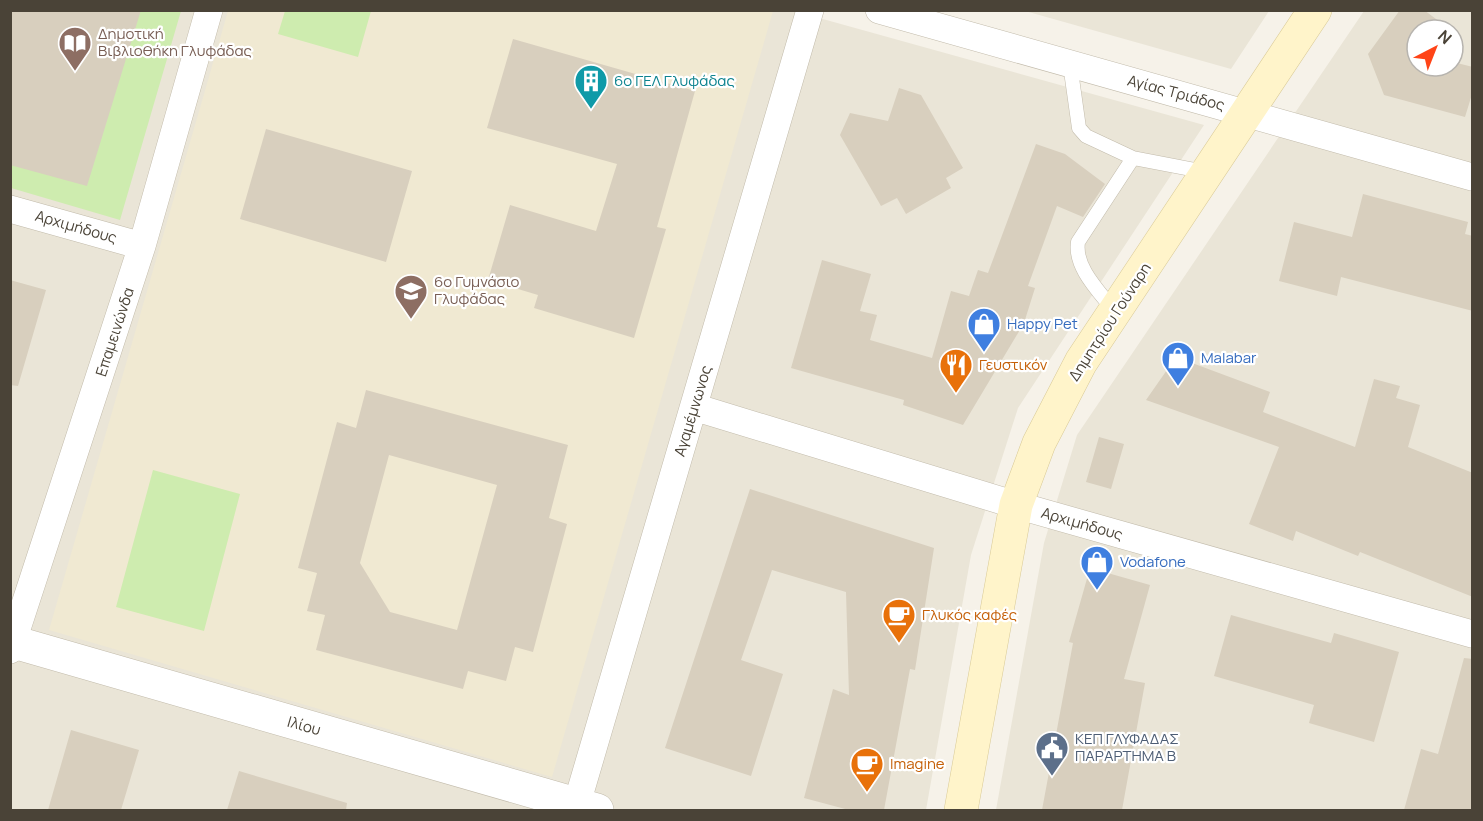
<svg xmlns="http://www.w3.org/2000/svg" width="1483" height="821" font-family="Manrope,sans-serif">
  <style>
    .residential { fill: #eae5d7; fill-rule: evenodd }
    .education { fill: #f0e9d2 }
    .green { fill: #ceecaf }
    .building { fill: #d8cfbe; fill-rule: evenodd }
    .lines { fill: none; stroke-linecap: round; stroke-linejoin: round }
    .service-casing { stroke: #c2bbab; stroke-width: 15 }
    .minor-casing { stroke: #c2bbab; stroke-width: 28 }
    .tertiary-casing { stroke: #c2bbab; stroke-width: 34 }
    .secondary-casing { stroke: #d9ca96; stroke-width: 34 }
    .service { stroke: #fff; stroke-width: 14 }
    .minor { stroke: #fff; stroke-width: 27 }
    .tertiary { stroke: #fff; stroke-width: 33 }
    .secondary { stroke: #fff4ca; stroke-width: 33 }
    .labels { text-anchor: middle; stroke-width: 4.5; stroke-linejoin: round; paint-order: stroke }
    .education-label { font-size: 15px; fill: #785e54; stroke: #fff; text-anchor: start }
    .culture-label { font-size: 15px; fill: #0d838f; stroke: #fff; text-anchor: start }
    .street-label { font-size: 15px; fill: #4a4337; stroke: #fff }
    .shop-label { font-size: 15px; fill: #366cbe; stroke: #fff; text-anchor: start }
    .food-label { font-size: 15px; fill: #c56008; stroke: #fff; text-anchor: start }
    .service-label { font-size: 15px; fill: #4e5e75; stroke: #fff; text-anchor: start }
  </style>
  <rect width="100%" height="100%" fill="#f6f2e9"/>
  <!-- residential -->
  <path class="residential" d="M10 11H794L1204 125 1018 408 971 555 926 810H11Z
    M1025 11H1269L1231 69Z
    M1364 11H1472V810H996L1044 543 1077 435ZM1417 30H1453V66H1417Z"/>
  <!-- education -->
  <path class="education" d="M228 11H773L552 777 49 630Z"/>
  <!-- green -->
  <path class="green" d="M10 11H181L120 220 11 188Z
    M285 11V10L371 11 358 57 278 34Z
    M153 470 240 494 204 631 116 607Z"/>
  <!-- building -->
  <path class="building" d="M10 10H141L87 186 10 165Z
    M1400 10H1424L1448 28 1417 30V66H1453V62L1473 67V91L1465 117 1384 95 1368 54Z
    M513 39 695 91 657 227 666 229 634 338 534 308 538 295 488 280 510 205 596 231 617 164 487 128Z
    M899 88 921 95 963 168 946 178 951 188 906 214 897 198 881 206 840 135 850 113 888 121Z
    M266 129 412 171 386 262 240 219Z
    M1036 144 1065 154 1105 184 1083 217 1057 206 1028 286 1035 288 1024 323 963 425 903 405 904 400 791 368 822 260 871 274 860 311 877 315 870 340 932 358 951 291 969 296 978 270 988 273Z
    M1363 194 1468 222 1465 234 1473 236V311L1341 277 1337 296 1279 281 1294 222 1352 237Z
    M10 280 46 290 18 386 10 385Z
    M1176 357 1270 392 1263 412 1355 447 1374 379 1400 386 1396 398 1420 405 1408 447 1473 473V597L1360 552 1358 556 1296 531 1293 541 1249 524 1279 447 1146 400Z
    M366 390 568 445 549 518 567 524 533 652 515 647 506 681 468 671 463 689 316 650 325 615 307 611 317 573 298 568 337 422 356 428ZM389 455 497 485 457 630 390 612 360 563Z
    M1099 437 1124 444 1111 489 1086 482Z
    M750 489 934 548 915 670 910 669 884 810H849L804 798 833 689 849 695 846 592 772 570 741 660 783 674 751 776 665 748Z
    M1090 568 1150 585 1124 679 1145 683 1122 810H1042L1073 643 1069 642Z
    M1231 615 1331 643 1334 633 1399 652 1374 742 1309 723 1314 705 1214 676Z
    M1464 658 1473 659V810H1404L1421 749 1438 754Z
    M71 730 139 750 121 810H48Z
    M239 771 347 803 346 810H227Z"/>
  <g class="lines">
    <!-- service casing -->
    <g class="service-casing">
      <path id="service" d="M1070 64 1079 128 1086 136 1133 158
        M1115 312C1100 292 1074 268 1078 242L1133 158 1206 172"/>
    </g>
    <!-- minor casing -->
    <g class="minor-casing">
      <path id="minor" d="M879 10 1472 177
        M10 209 142 246
        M694 407 1016 505 1472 634
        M10 650 142 246 209 10
        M575 810 810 10"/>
    </g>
    <!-- tertiary casing -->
    <g class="tertiary-casing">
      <path id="tertiary" d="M10 641 597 810"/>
    </g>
    <!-- secondary casing -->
    <g class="secondary-casing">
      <path id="secondary" d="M961 810 1016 505 1039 443 1081 362 1315 10"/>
    </g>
    <!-- service -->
    <use href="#service" class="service"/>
    <!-- minor -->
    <use href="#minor" class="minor"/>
    <!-- tertiary -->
    <use href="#tertiary" class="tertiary"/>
    <!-- secondary -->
    <use href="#secondary" class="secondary"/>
  </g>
  <!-- icons -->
  <defs>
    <g id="library-pin" transform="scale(1.725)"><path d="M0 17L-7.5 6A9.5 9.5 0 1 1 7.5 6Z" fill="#8d6e63" stroke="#fff"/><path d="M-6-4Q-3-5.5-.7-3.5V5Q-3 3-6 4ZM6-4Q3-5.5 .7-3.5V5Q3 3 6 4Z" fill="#fff"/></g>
    <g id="building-pin" transform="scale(1.725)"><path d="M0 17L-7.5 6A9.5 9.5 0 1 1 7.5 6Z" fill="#0f9aa8" stroke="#fff"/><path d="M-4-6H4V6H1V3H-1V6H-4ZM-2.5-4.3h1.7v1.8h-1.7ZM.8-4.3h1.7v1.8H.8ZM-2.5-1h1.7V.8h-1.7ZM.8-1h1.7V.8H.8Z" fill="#fff"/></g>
    <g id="school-pin" transform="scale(1.725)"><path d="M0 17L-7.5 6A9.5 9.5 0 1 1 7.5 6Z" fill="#8d6e63" stroke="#fff"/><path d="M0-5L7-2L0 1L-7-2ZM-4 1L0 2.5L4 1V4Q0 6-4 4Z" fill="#fff"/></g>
    <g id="shop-pin" transform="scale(1.725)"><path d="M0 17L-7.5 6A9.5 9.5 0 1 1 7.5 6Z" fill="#3f7fe0" stroke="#fff"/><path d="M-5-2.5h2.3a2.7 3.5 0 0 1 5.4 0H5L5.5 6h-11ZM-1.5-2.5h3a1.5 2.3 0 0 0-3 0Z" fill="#fff"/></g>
    <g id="restaurant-pin" transform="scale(1.725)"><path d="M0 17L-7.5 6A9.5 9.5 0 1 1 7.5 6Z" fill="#e8710a" stroke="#fff"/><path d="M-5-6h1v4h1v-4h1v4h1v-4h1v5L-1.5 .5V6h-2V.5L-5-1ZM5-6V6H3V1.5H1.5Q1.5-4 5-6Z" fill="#fff"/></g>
    <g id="cafe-pin" transform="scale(1.725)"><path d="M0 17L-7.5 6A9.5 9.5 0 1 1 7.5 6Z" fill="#e8710a" stroke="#fff"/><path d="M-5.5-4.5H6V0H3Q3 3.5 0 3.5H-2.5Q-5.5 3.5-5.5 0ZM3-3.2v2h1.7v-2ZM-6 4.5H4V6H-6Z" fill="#fff"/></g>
    <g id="civic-pin" transform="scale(1.725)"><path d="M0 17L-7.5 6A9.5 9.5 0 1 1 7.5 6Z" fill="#5c6f8a" stroke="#fff"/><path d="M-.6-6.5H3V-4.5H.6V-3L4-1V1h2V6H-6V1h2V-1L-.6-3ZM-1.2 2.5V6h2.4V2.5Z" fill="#fff"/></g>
  </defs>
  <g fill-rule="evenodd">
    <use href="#library-pin" x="75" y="43"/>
    <use href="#building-pin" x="591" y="81"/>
    <use href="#school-pin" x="411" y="291"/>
    <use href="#shop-pin" x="984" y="324"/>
    <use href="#shop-pin" x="1178" y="358"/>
    <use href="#restaurant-pin" x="956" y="365"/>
    <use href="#shop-pin" x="1097" y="562"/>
    <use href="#cafe-pin" x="899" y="615"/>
    <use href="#civic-pin" x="1052" y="748"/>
    <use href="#cafe-pin" x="867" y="764"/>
  </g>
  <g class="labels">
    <!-- education labels -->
    <g class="education-label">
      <text x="98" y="39">Δημοτική<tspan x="98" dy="17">Βιβλιοθήκη Γλυφάδας</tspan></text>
      <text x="434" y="287">6ο Γυμνάσιο<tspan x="434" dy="17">Γλυφάδας</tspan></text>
    </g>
    <!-- culture labels -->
    <g class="culture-label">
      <text x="614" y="86">6ο ΓΕΛ Γλυφάδας</text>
    </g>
    <!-- street labels -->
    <g class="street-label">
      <text transform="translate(1176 93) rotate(15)" y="5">Αγίας Τριάδος</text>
      <text transform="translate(76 227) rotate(16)" y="5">Αρχιμήδους</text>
      <text transform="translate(1110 322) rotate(-57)" y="5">Δημητρίου Γούναρη</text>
      <text transform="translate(115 332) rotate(-72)" y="5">Επαμεινώνδα</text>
      <text transform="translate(693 411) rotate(-73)" y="5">Αγαμέμνωνος</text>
      <text transform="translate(1082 524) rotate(16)" y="5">Αρχιμήδους</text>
      <text transform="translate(304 726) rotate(16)" y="5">Ιλίου</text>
    </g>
    <!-- shop labels -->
    <g class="shop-label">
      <text x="1007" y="329">Happy Pet</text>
      <text x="1201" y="363">Malabar</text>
      <text x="1120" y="567">Vodafone</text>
    </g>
    <!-- food labels -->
    <g class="food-label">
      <text x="979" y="370">Γευστικόν</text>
      <text x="922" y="620">Γλυκός καφές</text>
      <text x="890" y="769">Imagine</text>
    </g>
    <!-- service labels -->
    <g class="service-label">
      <text x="1075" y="744">ΚΕΠ ΓΛΥΦΑΔΑΣ<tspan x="1075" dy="17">ΠΑΡΑΡΤΗΜΑ Β</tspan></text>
    </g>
  </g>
  <!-- border -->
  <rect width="1483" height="821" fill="none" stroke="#4a4337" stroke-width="24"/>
  <!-- north arrow -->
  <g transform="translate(1435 48) rotate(42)"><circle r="28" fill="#ffffff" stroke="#b7b4af" stroke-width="1.5"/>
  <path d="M0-4.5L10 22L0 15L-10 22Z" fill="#ff4417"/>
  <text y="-9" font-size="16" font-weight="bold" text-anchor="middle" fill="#4a4337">N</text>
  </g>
</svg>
